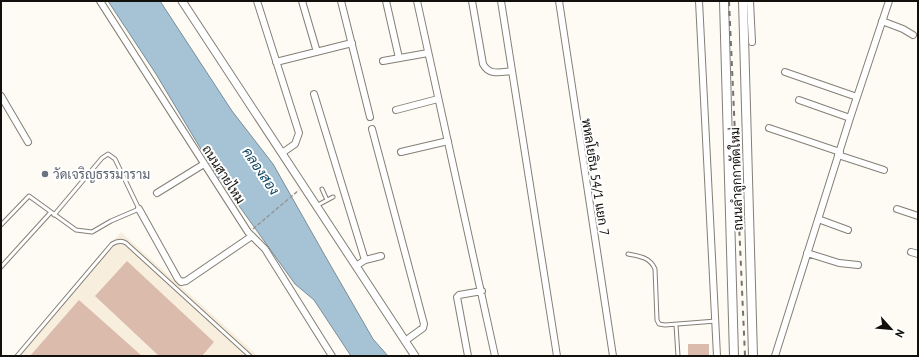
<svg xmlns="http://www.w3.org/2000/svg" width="919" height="357" font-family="'PT Sans',Sarabun,sans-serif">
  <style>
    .built { fill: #f8eede }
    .water { fill: #a5c3d5; stroke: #798d99 }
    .building { fill: #dabbac }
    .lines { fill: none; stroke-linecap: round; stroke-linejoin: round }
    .service-casing { stroke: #847f76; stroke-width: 5 }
    .minor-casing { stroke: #847f76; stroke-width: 8 }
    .tertiary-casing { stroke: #847f76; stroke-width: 9 }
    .secondary-casing { stroke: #847f76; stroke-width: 10 }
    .path { stroke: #999692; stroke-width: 1.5; stroke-dasharray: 4 2; stroke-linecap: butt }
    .service { stroke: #fff; stroke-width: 3 }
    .minor { stroke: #fff; stroke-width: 6 }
    .tertiary { stroke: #fff; stroke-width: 7 }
    .secondary { stroke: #fff; stroke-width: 8 }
    .rail { stroke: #74726d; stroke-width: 2; stroke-dasharray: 5 5; stroke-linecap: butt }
    .worship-dot { fill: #6b7280; stroke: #fff; stroke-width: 1.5 }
    .labels { text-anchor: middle; stroke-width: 4; stroke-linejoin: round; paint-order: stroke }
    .worship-label { font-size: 13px; fill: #5b616d; stroke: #fff; text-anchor: start }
    .street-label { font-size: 13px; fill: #12100d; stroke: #fff }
    .water-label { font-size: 14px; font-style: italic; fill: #114763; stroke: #fff }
  </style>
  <rect width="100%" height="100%" fill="#fefbf5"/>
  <!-- built -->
  <path class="built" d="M121 232 258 356H14Z"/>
  <!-- water -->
  <path class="water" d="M108 1H160L232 111 273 164 324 254 373 339 388 356H351L314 300 295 284 214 171 156 74Z"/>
  <!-- building -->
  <path class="building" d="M127 261 214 342 202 356H159L95 296Z
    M79 300 142 356H30Z
    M688 344H709V356H688Z"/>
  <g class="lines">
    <!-- service casing -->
    <g class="service-casing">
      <path id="service" d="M322 189 327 200
        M316 206 333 197
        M1 225 29 196 76 230 92 232 111 221 139 209 115 159 108 154 102 158 54 215
        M628 254C639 256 650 257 655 269L657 320 659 324 665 325 716 321
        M1 267 51 212
        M676 325 678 356
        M17 356 112 244C117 241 121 240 126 243L250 356"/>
    </g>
    <!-- minor casing -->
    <g class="minor-casing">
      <path id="minor" d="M100 1 248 232 265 249 332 356
        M257 1 299 133 295 144 282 153
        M302 1 317 52
        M341 1 370 117
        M386 1 399 58
        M417 1 495 356
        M472 1 483 64C489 76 501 72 512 71
        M501 1 557 356
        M559 1 613 356
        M699 1 717 356
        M750 1 752 42
        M882 21 903 29 913 35
        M383 61 428 53
        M276 62 352 43
        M785 72 857 97
        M314 94 365 260
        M1 96 28 142
        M799 100 850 118
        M396 110 438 99
        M769 128 840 152
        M372 129 424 324 423 328 405 341
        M401 152 448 141
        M838 155 884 170
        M157 193 204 164
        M139 209 178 279 181 282 186 281 252 236
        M897 209 918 216
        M818 219 848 230
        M911 252 918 254
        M807 253 839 263 858 265
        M356 266 365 260 381 256
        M468 356 457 297 459 295 482 291
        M775 356 850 118 889 1"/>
    </g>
    <!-- tertiary casing -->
    <g class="tertiary-casing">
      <path id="tertiary" d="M182 1 415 356"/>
    </g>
    <!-- secondary casing -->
    <g class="secondary-casing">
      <path id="secondary" d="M724 1 734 356
        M743 1 753 356"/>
    </g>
    <!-- path -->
    <path class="path" d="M253 229 299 190"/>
    <!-- service -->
    <use href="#service" class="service"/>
    <!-- minor -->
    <use href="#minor" class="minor"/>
    <!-- tertiary -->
    <use href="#tertiary" class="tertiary"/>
    <!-- secondary -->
    <use href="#secondary" class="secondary"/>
    <!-- rail -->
    <path class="rail" d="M729 1 745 356"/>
  </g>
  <!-- markers -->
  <circle class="worship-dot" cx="45" cy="174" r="4"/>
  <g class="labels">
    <!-- worship labels -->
    <g class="worship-label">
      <text x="53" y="179">วัดเจริญธรรมาราม</text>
    </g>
    <!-- street labels -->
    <g class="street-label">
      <text transform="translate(224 174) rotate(57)" y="5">ถนนสายไหม</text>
      <text transform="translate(596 177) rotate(81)" y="5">พหลโยธิน 54/1 แยก 7</text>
      <text transform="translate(736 179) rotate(-92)" y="5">ถนนลำลูกกาตัดใหม่</text>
    </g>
    <!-- water labels -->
    <g class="water-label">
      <text transform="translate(261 171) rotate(56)" y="5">คลองสอง</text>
    </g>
  </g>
  <!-- border -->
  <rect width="919" height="357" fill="none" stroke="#12100d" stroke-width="4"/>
  <!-- north arrow -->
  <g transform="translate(891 329) rotate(117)" stroke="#ffffff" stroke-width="3" paint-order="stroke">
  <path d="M0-3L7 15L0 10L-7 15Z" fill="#12100d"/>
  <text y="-6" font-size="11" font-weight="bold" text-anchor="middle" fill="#12100d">N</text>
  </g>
</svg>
